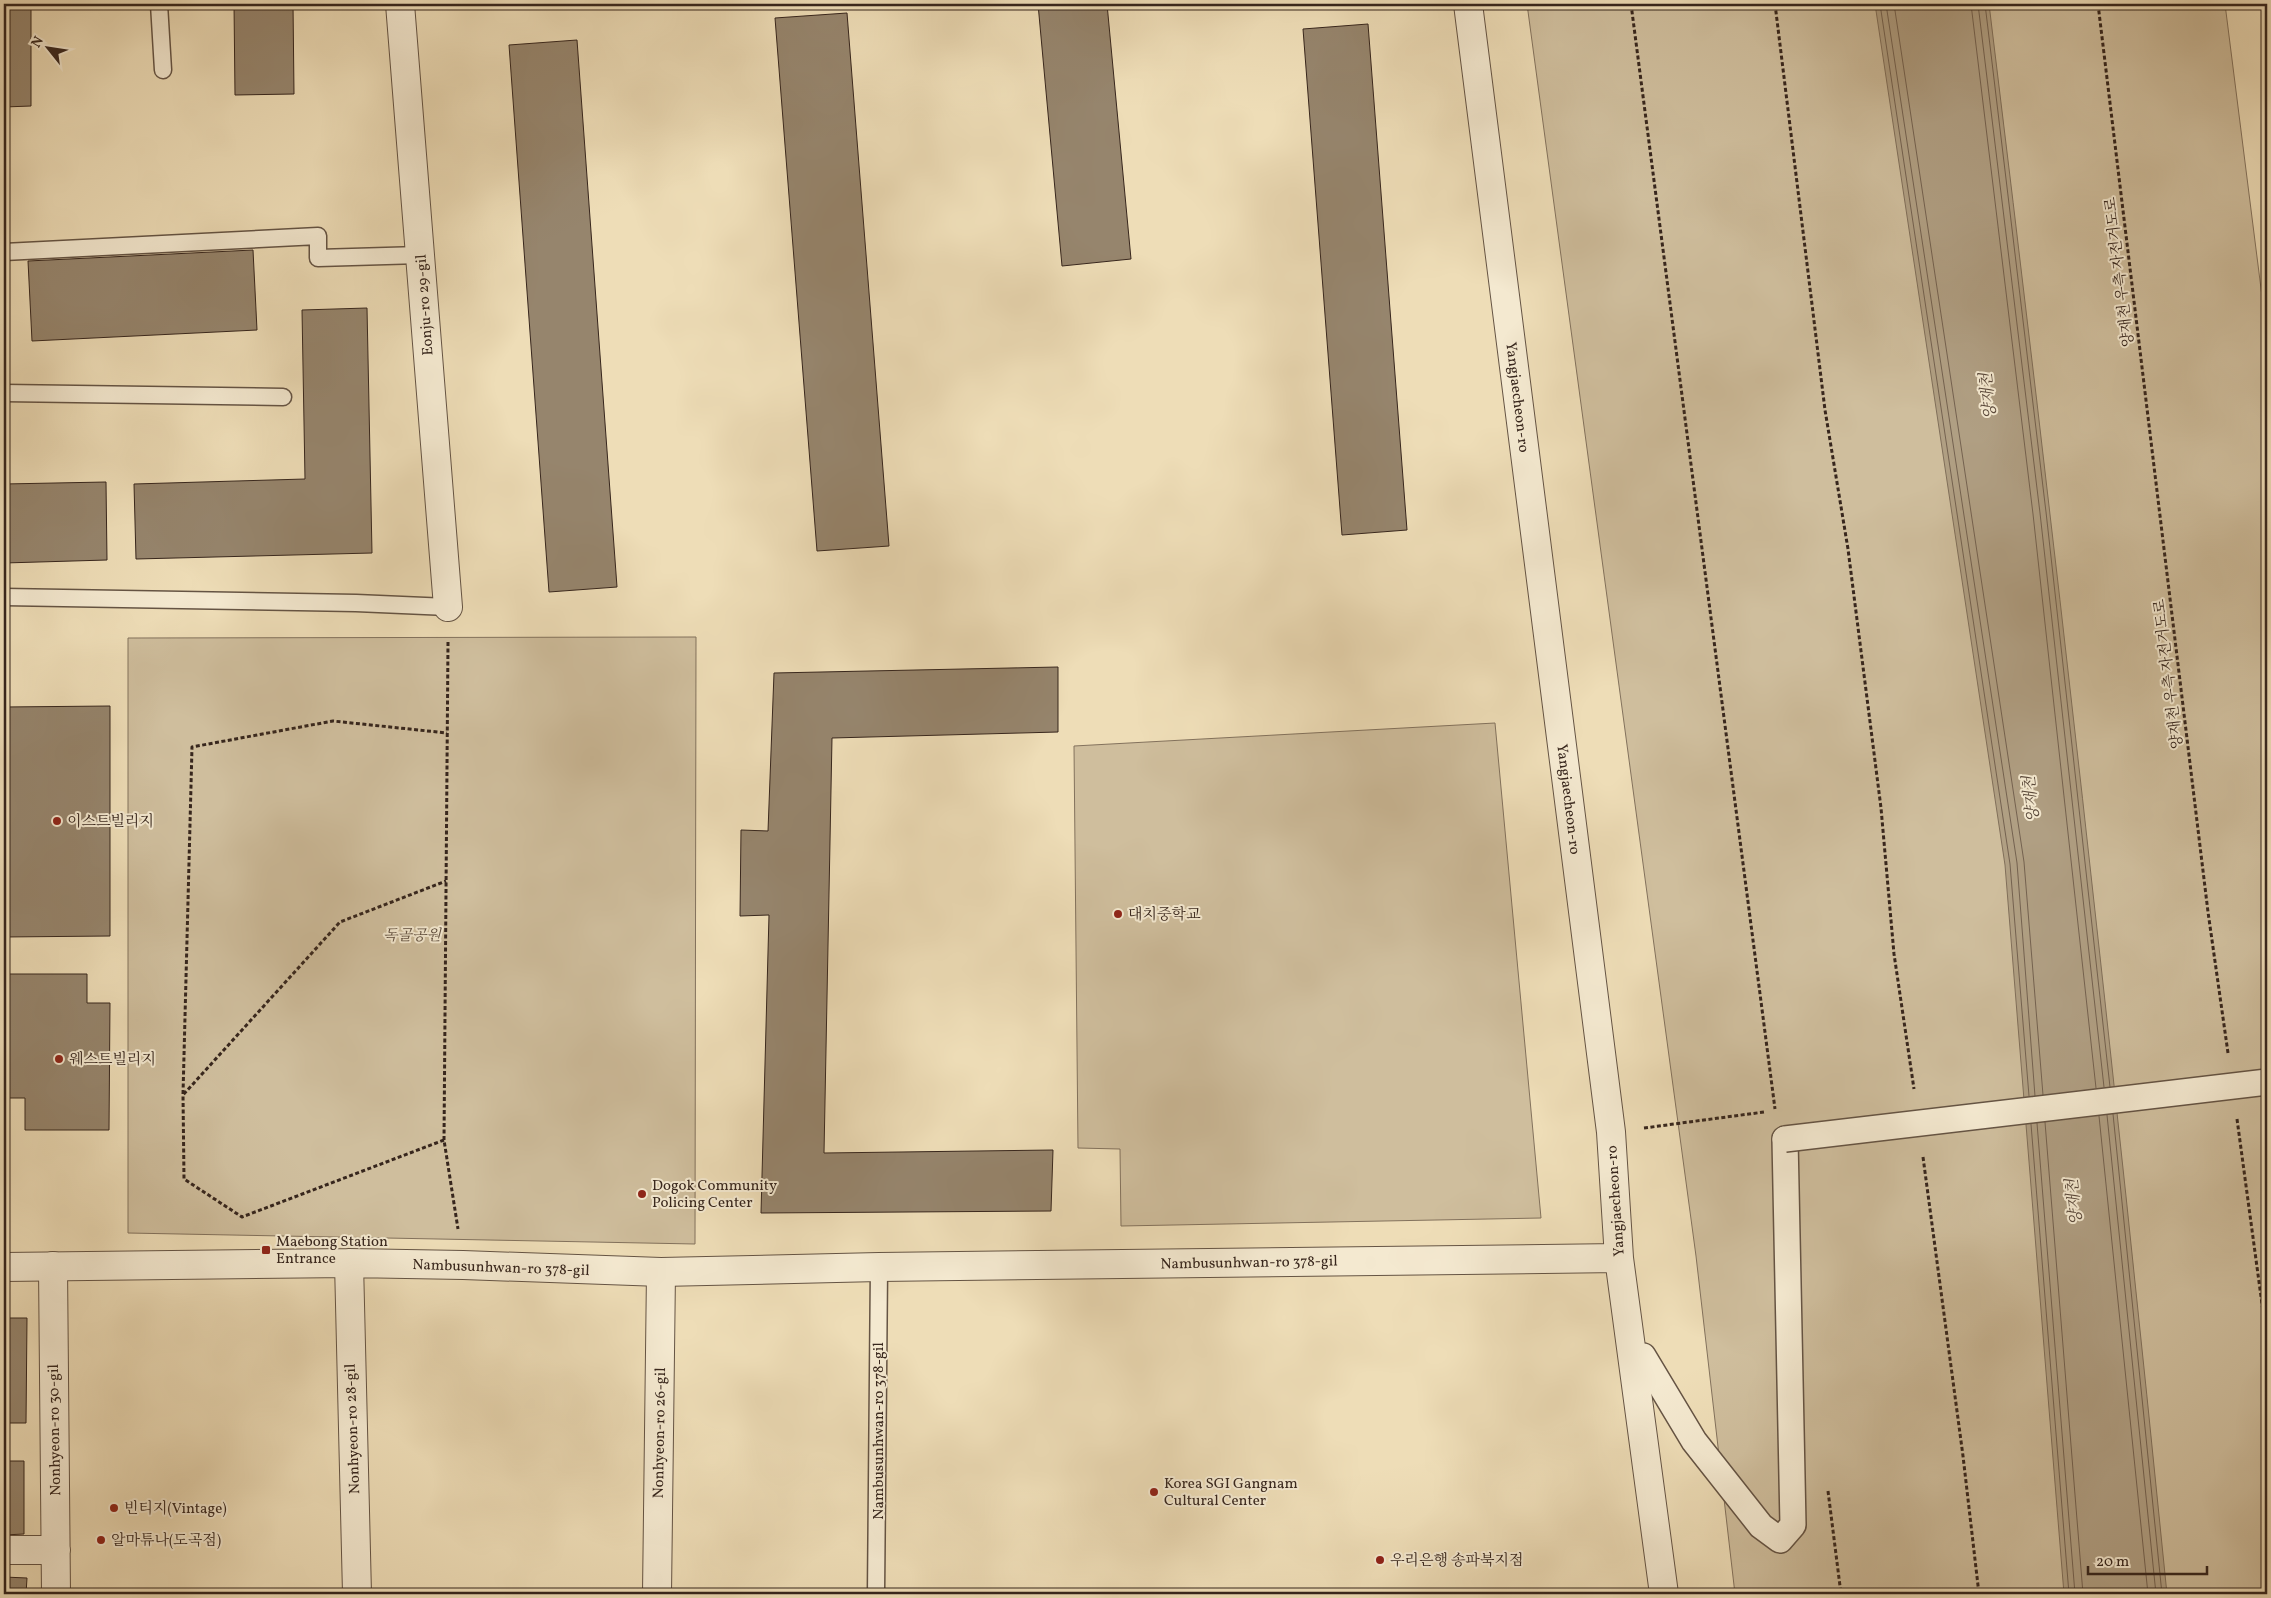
<svg xmlns="http://www.w3.org/2000/svg" width="2271" height="1598" font-family="Vollkorn,'Noto Serif KR',serif">
  <style>
    .green { fill: #cfbe9d; stroke: #83725d }
    .water { fill: #b09f83; stroke: #806f5a }
    .lines { fill: none; stroke-linecap: round; stroke-linejoin: round }
    .shore { stroke: #746250; stroke-width: 1 }
    .building { fill: #96856d; stroke: #37261d }
    .service-casing { stroke: #655444; stroke-width: 19 }
    .pedestrian-casing { stroke: #655444; stroke-width: 28 }
    .minor-casing { stroke: #655444; stroke-width: 30 }
    .tertiary-casing { stroke: #655444; stroke-width: 30 }
    .path { stroke: #37261d; stroke-width: 3; stroke-dasharray: 4 2.5; stroke-linecap: butt }
    .service { stroke: #f4e9d0; stroke-width: 16 }
    .pedestrian { stroke: #f4e9d0; stroke-width: 25 }
    .minor { stroke: #f4e9d0; stroke-width: 28 }
    .tertiary { stroke: #f4e9d0; stroke-width: 28 }
    .pedestrian-bridge-casing { stroke: #655444; stroke-width: 28; stroke-linecap: butt }
    .pedestrian-bridge { stroke: #f4e9d0; stroke-width: 25 }
    .poi-dot { fill: #8f2418; stroke: #f4e9d0; stroke-width: 2 }
    .labels { text-anchor: middle; stroke-width: 4; stroke-linejoin: round; paint-order: stroke }
    .street-label { font-size: 15px; fill: #37261d; stroke: #f4e9d0 }
    .poi-label { font-size: 15px; fill: #37261d; stroke: #f4e9d0; text-anchor: start }
    .park-label { font-size: 15px; font-style: italic; fill: #5d4c3d; stroke: #f4e9d0 }
    .water-label { font-size: 16px; font-style: italic; fill: #5b4a3c; stroke: #f4e9d0 }
  </style>
  <rect width="100%" height="100%" fill="#eeddb7"/>
  <filter id="stains"><feTurbulence type="fractalNoise" baseFrequency=".004" numOctaves="4"/><feColorMatrix values="0 0 0 0 .2 0 0 0 0 .09 0 0 0 0 .02 0 0 0 .5 -.17"/></filter>
  <radialGradient id="worn" r=".72"><stop offset=".6" stop-color="#630" stop-opacity="0"/><stop offset="1" stop-color="#630" stop-opacity=".3"/></radialGradient>
  <!-- green -->
  <path class="green" d="M1527 4H2225L2267 336V1594H1735L1696 1256Z
    M696 637 695 1244 128 1233V638Z
    M1495 723 1541 1218 1121 1226 1120 1149 1078 1148 1074 746Z"/>
  <!-- water -->
  <path class="water" d="M1875 4H1989C2054 533 2114 1063 2167 1594H2064L2005 865Z"/>
  <g class="lines">
    <!-- shore -->
    <path class="shore" d="M1880 4 2010 864 2029 1096
      M1886 4 2017 863 2035 1096
      M1894 4 2024 862 2043 1095
      M1971 4 2033 514 2096 1088
      M1978 4 2040 513 2104 1087
      M1985 4 2046 512 2110 1087
      M2113 1114 2162 1594
      M2107 1115 2156 1594
      M2099 1116 2148 1594
      M2045 1122 2083 1594
      M2037 1123 2075 1594
      M2031 1124 2069 1594"/>
  </g>
  <!-- building -->
  <path class="building" d="M4 4H31V106L4 107Z
    M234 4H293L294 94 235 95Z
    M1038 4H1107L1131 259 1062 266Z
    M847 13 889 546 817 551 775 18Z
    M1368 24 1407 530 1342 535 1303 29Z
    M577 40 617 587 549 592 509 45Z
    M253 250 257 330 32 341 28 261Z
    M4 299 5 352H4Z
    M367 308 372 553 136 559 134 484 305 479 302 310Z
    M106 482 107 560 4 563V484Z
    M1058 667V732L832 738 824 1153 1053 1150 1051 1211 761 1213 769 915 740 916 741 830 768 831 774 673Z
    M110 706V936L4 937V707Z
    M4 974H87V1003H110L109 1130H25V1098H9V1021H4Z
    M4 1318H27L26 1423H4Z
    M4 1461H24V1534L4 1535Z
    M4 1577 27 1578 26 1594H4Z"/>
  <g class="lines">
    <!-- service casing -->
    <g class="service-casing">
      <path id="service" d="M159 4 163 70
        M4 252 318 236V258L420 255
        M4 393 283 397
        M4 597 356 603 448 607
        M876 1594 879 1267"/>
    </g>
    <!-- pedestrian casing -->
    <g class="pedestrian-casing">
      <path id="pedestrian" d="M1643 1356 1694 1441 1761 1526 1780 1540 1793 1525 1785 1139"/>
    </g>
    <!-- minor casing -->
    <g class="minor-casing">
      <path id="minor" d="M400 4 448 607
        M53 1266 56 1594
        M4 1550H56
        M657 1594 661 1272"/>
    </g>
    <!-- tertiary casing -->
    <g class="tertiary-casing">
      <path id="tertiary" d="M1468 4 1611 1132 1619 1258 1664 1594
        M349 1263 357 1594
        M4 1267 349 1263 463 1265 661 1272 879 1267 1619 1258"/>
    </g>
    <!-- path -->
    <path class="path" d="M1631 4 1775 1109
      M1775 4 1825 410 1848 549 1881 808 1894 954 1914 1089
      M2098 4 2208 912 2228 1053
      M448 642 444 1140 458 1229
      M183 1094 192 747 333 721 447 733
      M2237 1119 2267 1341
      M1644 1128 1764 1112
      M444 1140 242 1217 184 1179 183 1095 340 922 446 881
      M1923 1157 1963 1456 1979 1594
      M1828 1491 1841 1594"/>
    <!-- service -->
    <use href="#service" class="service"/>
    <!-- pedestrian -->
    <use href="#pedestrian" class="pedestrian"/>
    <!-- minor -->
    <use href="#minor" class="minor"/>
    <!-- tertiary -->
    <use href="#tertiary" class="tertiary"/>
    <!-- pedestrian-bridge casing -->
    <g class="pedestrian-bridge-casing">
      <path id="pedestrian-bridge" d="M1785 1139 2267 1082"/>
    </g>
    <!-- pedestrian-bridge -->
    <use href="#pedestrian-bridge" class="pedestrian-bridge"/>
  </g>
  <!-- markers -->
  <g class="poi-dot">
    <circle cx="57" cy="821" r="5"/>
    <circle cx="1118" cy="914" r="5"/>
    <circle cx="59" cy="1059" r="5"/>
    <circle cx="642" cy="1194" r="5"/>
    <rect x="261" y="1245" width="10" height="10" rx="2.5"/>
    <circle cx="1154" cy="1492" r="5"/>
    <circle cx="114" cy="1508" r="5"/>
    <circle cx="101" cy="1540" r="5"/>
    <circle cx="1380" cy="1560" r="5"/>
  </g>
  <g class="labels">
    <!-- street labels -->
    <g class="street-label">
      <text transform="translate(2119 272) rotate(-97)" y="5">양재천 우측 자전거도로</text>
      <text transform="translate(424 305) rotate(-94)" y="5">Eonju-ro 29-gil</text>
      <text transform="translate(1518 397) rotate(83)" y="5">Yangjaecheon-ro</text>
      <text transform="translate(2168 674) rotate(-97)" y="5">양재천 우측 자전거도로</text>
      <text transform="translate(1569 799) rotate(83)" y="5">Yangjaecheon-ro</text>
      <text transform="translate(1615 1201) rotate(-94)" y="5">Yangjaecheon-ro</text>
      <text transform="translate(1249 1262) rotate(-1)" y="5">Nambusunhwan-ro 378-gil</text>
      <text transform="translate(501 1267) rotate(2)" y="5">Nambusunhwan-ro 378-gil</text>
      <text transform="translate(352 1429) rotate(-92)" y="5">Nonhyeon-ro 28-gil</text>
      <text transform="translate(54 1430) rotate(-91)" y="5">Nonhyeon-ro 30-gil</text>
      <text transform="translate(878 1431) rotate(-90)" y="5">Nambusunhwan-ro 378-gil</text>
      <text transform="translate(659 1433) rotate(-89)" y="5">Nonhyeon-ro 26-gil</text>
    </g>
    <!-- poi labels -->
    <g class="poi-label">
      <text x="67" y="826">이스트빌리지</text>
      <text x="1128" y="919">대치중학교</text>
      <text x="69" y="1064">웨스트빌리지</text>
      <text x="652" y="1190">Dogok Community<tspan x="652" dy="17">Policing Center</tspan></text>
      <text x="276" y="1246">Maebong Station<tspan x="276" dy="17">Entrance</tspan></text>
      <text x="1164" y="1488">Korea SGI Gangnam<tspan x="1164" dy="17">Cultural Center</tspan></text>
      <text x="124" y="1513">빈티지(Vintage)</text>
      <text x="111" y="1545">알마튜나(도곡점)</text>
      <text x="1390" y="1565">우리은행 송파북지점</text>
    </g>
    <!-- park labels -->
    <g class="park-label">
      <text x="412" y="940">독골공원</text>
    </g>
    <!-- water labels -->
    <g class="water-label">
      <text transform="translate(1987 396) rotate(-96)" y="6">양재천</text>
      <text transform="translate(2030 799) rotate(-96)" y="6">양재천</text>
      <text transform="translate(2073 1202) rotate(-96)" y="6">양재천</text>
    </g>
  </g>
  <!-- margin -->
  <rect width="2271" height="1598" fill="none" stroke="#eeddb7" stroke-width="20"/>
  <rect x="5" y="5" width="2261" height="1588" fill="none" stroke="#37261d" stroke-width="2.5"/>
  <rect x="10" y="10" width="2251" height="1578" fill="none" stroke="#37261d"/>
  <!-- north arrow -->
  <g transform="translate(48 48) rotate(300)" stroke="#f4e9d0" stroke-width="4" paint-order="stroke">
  <path d="M0-4L9 19L0 12L-9 19Z" fill="#37261d"/>
  <text y="-8" font-size="14" font-weight="bold" text-anchor="middle" fill="#37261d">N</text>
  </g>
  <!-- scale -->
  <path d="M2088 1566v8h119v-8" fill="none" stroke="#37261d" stroke-width="2.5"/>
  <text x="2096" y="1566" font-size="15" fill="#37261d" stroke="#f4e9d0" stroke-width="4" paint-order="stroke">20 m</text>
  <rect width="100%" height="100%" filter="url(#stains)"/>
  <rect width="100%" height="100%" fill="url(#worn)"/>
</svg>
